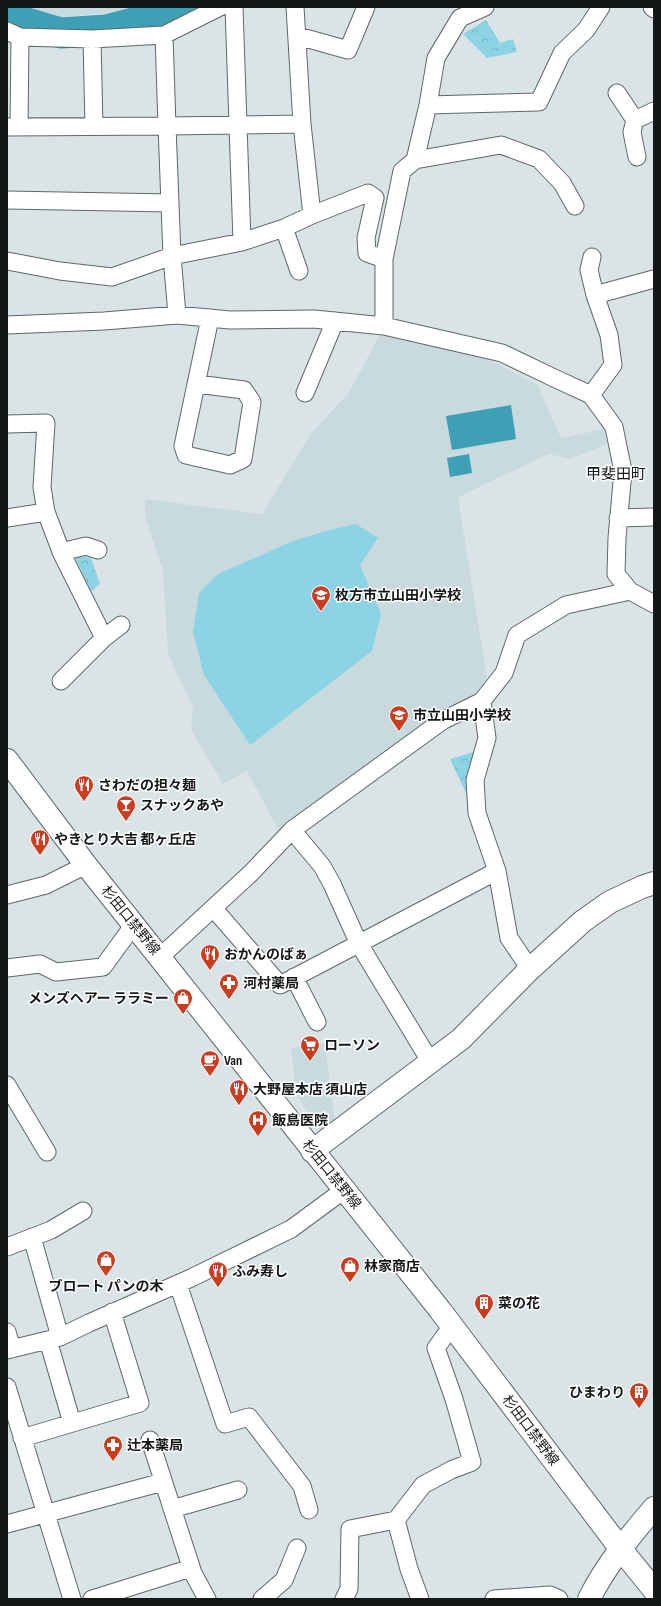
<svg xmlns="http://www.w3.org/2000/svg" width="661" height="1606" font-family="'Sofia Sans Condensed','Noto Sans JP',sans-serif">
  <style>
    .built { fill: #c8dade }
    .green { fill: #8cd4e5 }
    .park { fill: url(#park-crowns) }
    .water { fill: #3ea0b4 }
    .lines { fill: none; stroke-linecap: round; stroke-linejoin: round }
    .river { stroke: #3ea0b4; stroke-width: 31 }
    .street-casing { stroke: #5e6769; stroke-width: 19 }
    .secondary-casing { stroke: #5e6769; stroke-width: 24 }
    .street { stroke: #fff; stroke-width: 17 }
    .secondary { stroke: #fff; stroke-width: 22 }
    .labels { text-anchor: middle; stroke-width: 3; stroke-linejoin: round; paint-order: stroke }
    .poi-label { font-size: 14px; font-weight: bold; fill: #141718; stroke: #fff; text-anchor: start }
    .street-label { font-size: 14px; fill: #141718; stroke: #fff }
    .neighbourhood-label { font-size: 15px; fill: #141718; stroke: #fff }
  </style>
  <defs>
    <pattern id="park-crowns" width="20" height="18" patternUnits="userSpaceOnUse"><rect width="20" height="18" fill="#8cd4e5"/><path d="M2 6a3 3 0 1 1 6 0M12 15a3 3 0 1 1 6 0" fill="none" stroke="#78b5c4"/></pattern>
  </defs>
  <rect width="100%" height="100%" fill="#dae4e6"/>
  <!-- built -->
  <path class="built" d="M21 7H139L129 11 43 19Z
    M380 334 481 356 537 384 561 438 604 429 607 444 570 459 549 454 466 493 458 498 488 685 280 833 247 771 223 784 191 730 193 707 168 654 163 571 145 516V499L262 514 310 435 350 391Z
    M325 1043 335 1123 321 1133 297 1095 291 1048Z"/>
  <!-- green -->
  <path class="green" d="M356 524 378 538 360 565 381 614 372 651 250 745 204 675 193 632 199 593 218 574 293 541 329 530Z"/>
  <!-- park -->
  <path class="park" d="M486 20 500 43 513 39 517 52 487 58 463 34Z
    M73 553 91 558 100 584 91 591Z
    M477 751 468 771 467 795 450 759Z"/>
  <!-- water -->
  <path class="water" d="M511 405 516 439 452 450 446 416Z
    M469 454 472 473 450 477 447 458Z"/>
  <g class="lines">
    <!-- river -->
    <path class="river" d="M7 17 61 33 106 30 161 16 182 13 198 7"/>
    <!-- street casing -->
    <g class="street-casing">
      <path id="street" d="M234 7 242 242
        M295 7 302 124
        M652 7 654 9
        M7 31 20 37 92 39 164 35 220 7
        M164 35 167 126 302 124 312 215
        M298 36 348 50 366 7
        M92 39 94 126
        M617 93 635 120
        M428 105 539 102 562 53 586 30 601 7
        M7 127 167 126 172 256 242 242 284 228 312 215 368 193 375 198 366 238 367 253 384 259
        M19 127 20 37
        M637 157 632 132 635 120 654 111
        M415 160 501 145 539 159 562 183 575 206
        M7 200 170 203
        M284 228 299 271
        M592 257 589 270 595 295
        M7 261 60 271 112 277 172 256 177 315
        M7 325 104 321 177 315 230 320 314 319 384 326 502 353 554 378 591 395 614 427 623 471 617 538 616 574 630 591 654 604
        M384 326V259L402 171 415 160 428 105 436 58 460 18 485 7
        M197 384 244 390 252 402 243 459 230 465 186 455 183 446 210 318
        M305 393 335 321
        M591 395 613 365 609 335 595 295 654 279
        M7 424 46 423 42 487 46 512
        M7 518 46 512 62 554 104 638 61 681
        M618 518 654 517
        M61 552 86 546 98 550
        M104 638 121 625
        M482 701 487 738 475 780 477 813 497 871 509 938 530 969
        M292 830 322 866 332 884 359 944 430 1061
        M7 895 46 885 86 865
        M214 909 280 985 497 871
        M160 957 251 873 292 830 442 721 482 701 504 673 517 635 566 605 630 591
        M7 968 40 964 56 972 103 967 130 930 137 928
        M294 977 317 1022
        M7 1085 47 1152
        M32 1237 60 1337
        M7 1247 51 1230 83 1211
        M178 1284 225 1424 249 1417 302 1486 309 1510
        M7 1332 12 1349
        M48 1340 72 1423
        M7 1350 60 1337 89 1323 191 1278 291 1229 344 1190
        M7 1387 72 1599
        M22 1438 140 1403 112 1312
        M150 1440 193 1573 207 1599
        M172 1509 238 1490
        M7 1524 163 1482
        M92 1599 191 1568
        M262 1599 284 1580 297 1548
        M344 1599 349 1589 350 1529 396 1520
        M420 1599 409 1569 396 1520 423 1485 451 1470 472 1462 454 1399 436 1348 452 1326
        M494 1599 550 1595 559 1599"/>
    </g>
    <!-- secondary casing -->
    <g class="secondary-casing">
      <path id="secondary" d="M7 760 86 865 440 1310 620 1548 654 1590
        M312 1151 461 1039 530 969 583 921 610 902 642 887 654 883
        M589 1599C606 1565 630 1536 654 1508"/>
    </g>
    <!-- street -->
    <use href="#street" class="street"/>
    <!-- secondary -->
    <use href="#secondary" class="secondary"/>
  </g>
  <!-- icons -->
  <defs>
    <g id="school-pin" transform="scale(1)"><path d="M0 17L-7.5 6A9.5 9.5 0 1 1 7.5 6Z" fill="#c93e20" stroke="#fff"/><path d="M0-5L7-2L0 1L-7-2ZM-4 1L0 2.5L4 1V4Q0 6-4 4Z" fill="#fff"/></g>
    <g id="restaurant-pin" transform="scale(1)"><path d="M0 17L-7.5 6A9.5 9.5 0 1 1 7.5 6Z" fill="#c93e20" stroke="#fff"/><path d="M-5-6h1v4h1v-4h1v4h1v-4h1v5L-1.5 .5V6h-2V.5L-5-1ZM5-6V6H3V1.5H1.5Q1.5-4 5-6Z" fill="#fff"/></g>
    <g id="bar-pin" transform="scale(1)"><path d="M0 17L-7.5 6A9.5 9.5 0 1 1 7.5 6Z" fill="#c93e20" stroke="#fff"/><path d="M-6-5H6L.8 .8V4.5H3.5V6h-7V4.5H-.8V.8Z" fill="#fff"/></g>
    <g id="pharmacy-pin" transform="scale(1)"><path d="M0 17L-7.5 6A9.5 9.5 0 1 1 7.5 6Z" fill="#c93e20" stroke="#fff"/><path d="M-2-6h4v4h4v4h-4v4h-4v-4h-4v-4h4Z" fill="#fff"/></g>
    <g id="shop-pin" transform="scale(1)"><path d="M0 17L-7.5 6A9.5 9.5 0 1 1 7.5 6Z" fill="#c93e20" stroke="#fff"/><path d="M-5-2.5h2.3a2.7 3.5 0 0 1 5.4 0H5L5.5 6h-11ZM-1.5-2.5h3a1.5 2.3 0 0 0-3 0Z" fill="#fff"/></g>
    <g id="supermarket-pin" transform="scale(1)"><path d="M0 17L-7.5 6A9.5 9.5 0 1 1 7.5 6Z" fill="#c93e20" stroke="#fff"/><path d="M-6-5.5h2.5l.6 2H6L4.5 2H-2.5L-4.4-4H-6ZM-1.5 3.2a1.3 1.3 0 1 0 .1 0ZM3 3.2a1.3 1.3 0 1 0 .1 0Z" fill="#fff"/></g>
    <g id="cafe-pin" transform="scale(1)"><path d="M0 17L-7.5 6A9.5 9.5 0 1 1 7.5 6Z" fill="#c93e20" stroke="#fff"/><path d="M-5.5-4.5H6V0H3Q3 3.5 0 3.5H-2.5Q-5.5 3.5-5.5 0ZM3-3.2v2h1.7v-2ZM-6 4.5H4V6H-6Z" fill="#fff"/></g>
    <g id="hospital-pin" transform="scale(1)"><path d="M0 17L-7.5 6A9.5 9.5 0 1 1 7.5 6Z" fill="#c93e20" stroke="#fff"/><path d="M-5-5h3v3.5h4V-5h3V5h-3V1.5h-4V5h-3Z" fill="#fff"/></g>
    <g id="building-pin" transform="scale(1)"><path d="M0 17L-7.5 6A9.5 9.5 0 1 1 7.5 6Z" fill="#c93e20" stroke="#fff"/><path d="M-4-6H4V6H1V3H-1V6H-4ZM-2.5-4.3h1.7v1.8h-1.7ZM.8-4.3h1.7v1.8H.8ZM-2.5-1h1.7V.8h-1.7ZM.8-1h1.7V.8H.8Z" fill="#fff"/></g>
  </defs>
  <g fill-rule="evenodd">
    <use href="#school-pin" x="321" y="595"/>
    <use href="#school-pin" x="399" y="715"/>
    <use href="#restaurant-pin" x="84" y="785"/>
    <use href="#bar-pin" x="126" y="805"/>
    <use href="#restaurant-pin" x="40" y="839"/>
    <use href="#restaurant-pin" x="210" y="954"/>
    <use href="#pharmacy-pin" x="229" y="983"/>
    <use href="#shop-pin" x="183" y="998"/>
    <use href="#supermarket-pin" x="310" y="1045"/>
    <use href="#cafe-pin" x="210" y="1060"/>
    <use href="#restaurant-pin" x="239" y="1089"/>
    <use href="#hospital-pin" x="258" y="1120"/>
    <use href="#shop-pin" x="106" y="1260"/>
    <use href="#shop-pin" x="350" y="1266"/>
    <use href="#restaurant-pin" x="218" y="1271"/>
    <use href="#building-pin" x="484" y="1303"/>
    <use href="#building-pin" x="639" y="1392"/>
    <use href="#pharmacy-pin" x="113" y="1445"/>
  </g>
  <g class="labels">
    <!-- poi labels -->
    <g class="poi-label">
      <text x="335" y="600">枚方市立山田小学校</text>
      <text x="413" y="720">市立山田小学校</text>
      <text x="98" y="790">さわだの担々麺</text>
      <text x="140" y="810">スナックあや</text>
      <text x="54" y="844">やきとり大吉 都ヶ丘店</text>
      <text x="224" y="959">おかんのばぁ</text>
      <text x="243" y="988">河村薬局</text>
      <text x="169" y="1003" text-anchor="end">メンズヘアー ララミー</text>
      <text x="324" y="1050">ローソン</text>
      <text x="224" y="1065">Van</text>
      <text x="253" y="1094">大野屋本店 須山店</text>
      <text x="272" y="1125">飯島医院</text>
      <text x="364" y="1271">林家商店</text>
      <text x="232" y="1276">ふみ寿し</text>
      <text x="106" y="1291" text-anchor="middle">ブロート パンの木</text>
      <text x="498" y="1308">菜の花</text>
      <text x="625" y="1397" text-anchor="end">ひまわり</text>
      <text x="127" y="1450">辻本薬局</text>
    </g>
    <!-- street labels -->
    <g class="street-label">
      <text transform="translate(131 920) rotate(51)" y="5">杉田口禁野線</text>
      <text transform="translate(332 1174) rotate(51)" y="5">杉田口禁野線</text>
      <text transform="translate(531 1430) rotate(53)" y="5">杉田口禁野線</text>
    </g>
    <!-- neighbourhood labels -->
    <g class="neighbourhood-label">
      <text x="616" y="479">甲斐田町</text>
    </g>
  </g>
  <!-- border -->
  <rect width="661" height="1606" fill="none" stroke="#141718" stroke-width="16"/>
</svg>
